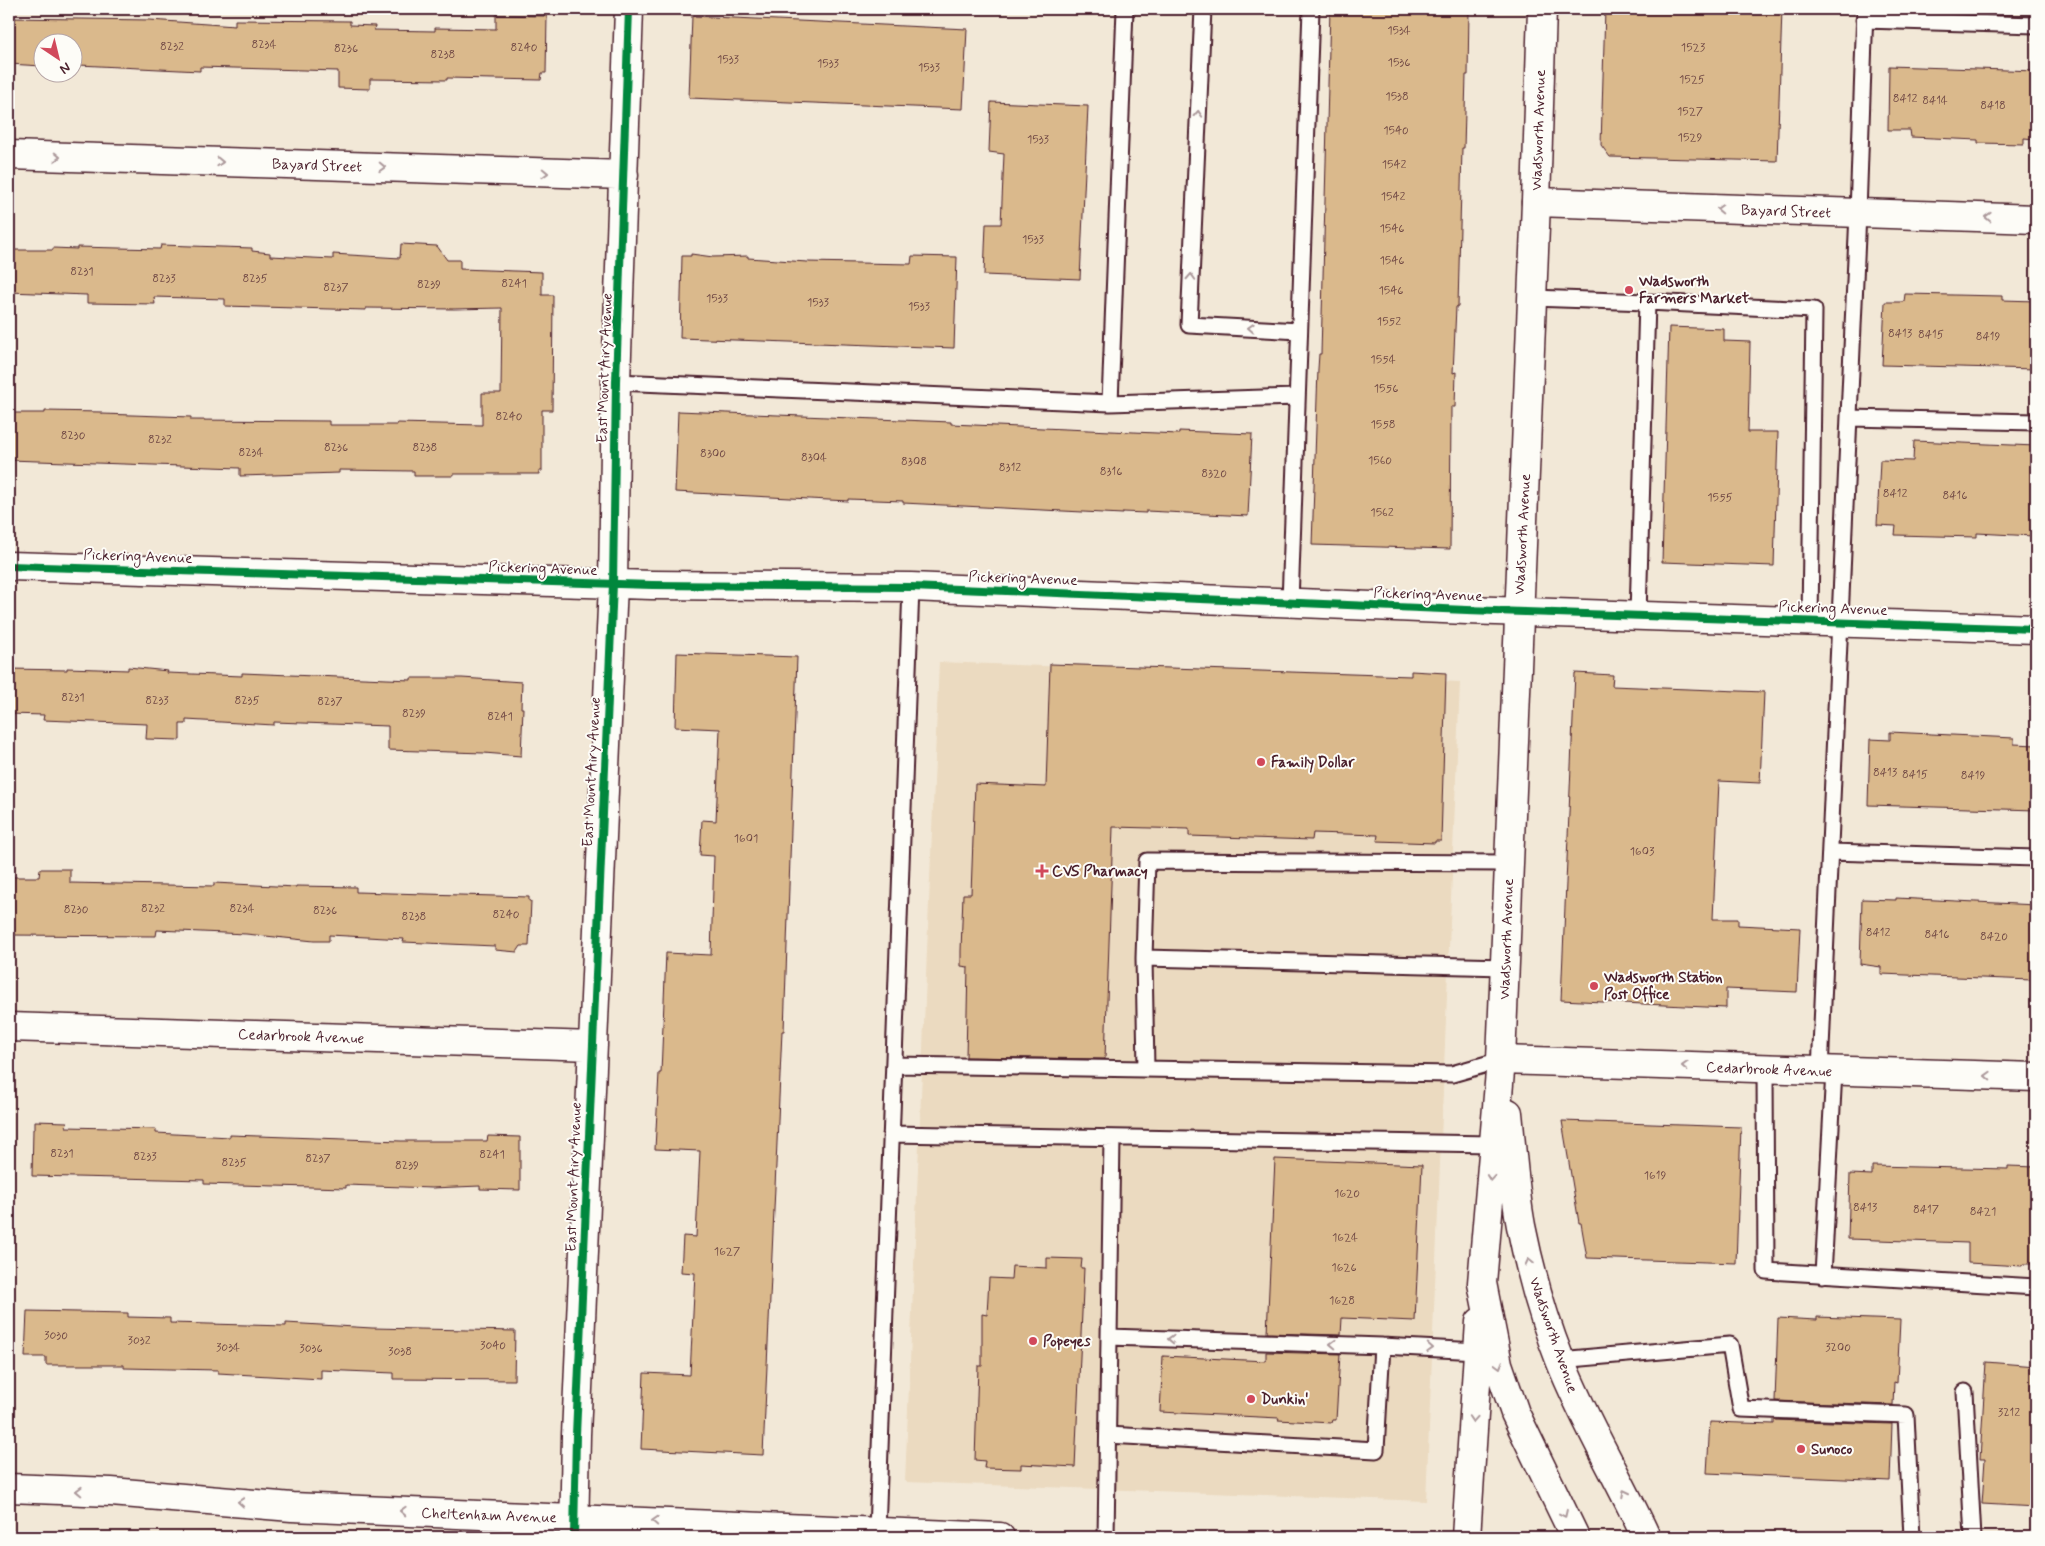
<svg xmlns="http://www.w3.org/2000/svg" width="2045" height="1546" font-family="Mynerve,sans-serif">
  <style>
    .built { fill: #ebdac0 }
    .building { fill: #dab98c; stroke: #4a1f2b }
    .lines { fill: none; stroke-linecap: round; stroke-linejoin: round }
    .lane-casing { stroke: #4a1f2b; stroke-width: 19 }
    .street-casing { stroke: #4a1f2b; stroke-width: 31 }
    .secondary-casing { stroke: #4a1f2b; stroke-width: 31 }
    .lane { stroke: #fdfcf7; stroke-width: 15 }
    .street { stroke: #fdfcf7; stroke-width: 28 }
    .secondary { stroke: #fdfcf7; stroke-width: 28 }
    .cycleway-casing { stroke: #fdfcf7; stroke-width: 11 }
    .cycleway { stroke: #00873e; stroke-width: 8 }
    .oneway { stroke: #ac999b }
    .poi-dot { fill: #d1495b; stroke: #fdfcf7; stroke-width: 2 }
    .labels { text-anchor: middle; stroke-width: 4; stroke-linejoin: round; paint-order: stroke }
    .number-label { font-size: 12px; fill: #6e4643 }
    .street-label { font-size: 15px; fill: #4a1f2b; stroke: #fdfcf7 }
    .poi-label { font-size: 15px; font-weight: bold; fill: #4a1f2b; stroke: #fdfcf7; text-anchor: start }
  </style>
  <rect width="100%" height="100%" fill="#f2e8d7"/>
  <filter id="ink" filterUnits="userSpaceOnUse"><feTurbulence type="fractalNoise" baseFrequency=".02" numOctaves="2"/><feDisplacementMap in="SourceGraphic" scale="10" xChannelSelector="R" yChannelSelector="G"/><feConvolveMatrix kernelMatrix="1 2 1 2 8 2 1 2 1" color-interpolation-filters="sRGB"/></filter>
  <g filter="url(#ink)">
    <!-- built -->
    <path class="built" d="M939 662 1460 682 1426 1501 905 1482Z"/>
    <!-- building -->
    <path class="building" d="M1330 9H1469L1468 75H1466L1464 148H1462L1458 306 1456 307 1453 373 1456 372 1455 407H1451L1450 549 1312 545 1318 369 1319 354H1321Z
      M1605 9H1782L1777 161 1610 157 1601 145Z
      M496 15 547 16 546 73H542L541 80 447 78V80L370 79V89L338 88V71L200 67V71L79 65 76 69H72V42H42V66L9 64V18L150 20 235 26V20L350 21V25L375 26 374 30 435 31V28L496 29Z
      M692 16 967 29 963 109 689 98Z
      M1889 66 2036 71V136H2034V139L2024 138V144L1978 143V140L1911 137 1910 130H1888Z
      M991 102 1088 106 1080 279 984 275 986 224H1001L1004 154 989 152Z
      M401 244 437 246 447 260H460V269L542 272V295H553L552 410H542V471H539V474H453V476H414V471L339 470V473L240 476V468L9 460V413H45V411L102 412V414L191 417V420L329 421V425H397V423L482 425V393H501L502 308 454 309 366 308V310L225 306V299L154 297 155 304 87 303V295L9 292V250H53V248L77 249V247L160 249 161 245 252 248V251L270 253V256L333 259V254L400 258Z
      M691 254 713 257 748 256V258L807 262 911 264 912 256 957 257 954 348 680 338 682 256H691Z
      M1905 294 2002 296V300L2036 301V369L1882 365 1885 302H1904Z
      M1669 327 1724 329V341L1750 342 1748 432H1778L1774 566 1662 562Z
      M678 411 951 422V424L1179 434V431L1252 434 1248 516 1146 511V513L1123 512V514L903 503V501L848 499V501L675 492Z
      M1914 441 2036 446V530H2034L2033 536 1977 533V537L1895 535 1896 526 1877 525 1880 460 1913 461Z
      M677 653 797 657 784 1031H782L763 1455 641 1449 644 1373 690 1375 695 1273 681 1272 683 1236 696 1237 700 1151 655 1149 659 1073H661L666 953 711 955 714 856 700 855 702 820 716 821 720 729 675 727Z
      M1050 664 1411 676V671L1446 673 1441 841H1435V843L1377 841 1378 835 1313 833 1312 840 1189 836V829L1113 827 1105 1059 966 1057 968 967 961 966V951L963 894H971L975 784 1046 787Z
      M128 667 168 671 167 673 242 676V673L411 680V678H462L522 682 521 708H523L521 756 484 753 388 750V726L274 722V725L186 720V724H180V740L146 739 147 724 43 720 44 715 9 714V669L67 670V668L128 670Z
      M1575 673 1613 675 1612 686 1764 692 1760 783 1719 781 1713 919H1738V925L1800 928 1797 992 1726 989V1008L1561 1000Z
      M1890 732 2014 738V744L2036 745V810L1868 805 1870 739 1890 740Z
      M40 869H70V883L214 886V883L296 887V886L356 887V892L529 897V901H531L529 946H521L517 952 495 950V946L403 942 404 939 329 935V941H314L246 934 157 930 156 936 9 935V877H39Z
      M1896 898 2036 905V970H2033L2032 980 1881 974V967L1860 964 1862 899 1896 900Z
      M35 1121 67 1122 66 1127 156 1129V1133L230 1137V1135L401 1141H487L488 1136 520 1137V1190L480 1189V1186L432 1188 346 1185V1188L204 1184V1180L32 1176 33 1129H35Z
      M1562 1121 1741 1127 1736 1263 1587 1258 1581 1223H1579Z
      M1275 1159 1422 1165 1415 1321 1342 1318 1341 1335 1267 1333Z
      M1872 1166 2008 1169V1166L2036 1167V1264H2023L2022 1266 1968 1263V1243L1848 1239 1850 1174 1872 1175Z
      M1047 1258 1082 1259 1081 1268H1084L1075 1467 1021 1464V1469L984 1468 985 1461 975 1460 978 1366H982V1314L987 1315 989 1278 1011 1279 1012 1266 1047 1268Z
      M27 1311 128 1313V1317L170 1318V1323L286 1326V1323L372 1328 515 1331 514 1380 394 1379V1373L321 1370V1379L218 1373V1370L124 1368V1365H46V1357H25Z
      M1817 1317 1900 1320 1897 1383 1894 1382 1893 1405 1775 1401 1778 1318 1817 1320Z
      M1266 1352 1340 1354 1336 1420H1332L1331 1423 1278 1420 1279 1418 1160 1412 1163 1356 1266 1361Z
      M1986 1362 2036 1366V1507L1982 1504 1985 1459H1980Z
      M1774 1420 1892 1424 1890 1481 1707 1473 1710 1422 1774 1424Z"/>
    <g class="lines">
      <!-- lane casing -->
      <g class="lane-casing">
        <path id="lane" d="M1203 9 1189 325 1299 331
          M1864 20 2036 25
          M1532 298 1647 302 1638 615
          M1647 302 1814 310 1810 622
          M616 382 1110 403 1125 9
          M1110 403 1297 397
          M1849 418 2036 422
          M1290 603 1311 9
          M1830 852 2036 858
          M1144 958 1147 861 1508 863
          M894 1065 1452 1074 1501 1060
          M1146 1069 1144 958 1505 967
          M1765 1069 1766 1271 2036 1287
          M1820 1071 1858 213 1865 9
          M891 1134 1493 1144
          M1823 1275 1834 1071
          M1109 1337 1382 1346 1478 1351
          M1559 1360 1730 1345 1741 1409 1906 1415 1912 1537
          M1965 1392 1973 1537
          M1108 1435 1376 1450 1382 1346
          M877 1532 911 587
          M1106 1537 1112 1138"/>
      </g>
      <!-- street casing -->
      <g class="street-casing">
        <path id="street" d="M9 155 624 175
          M1536 202 2036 219
          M9 566 652 585 911 587 1467 610 2036 629
          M9 1027 593 1046
          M1501 1060 2036 1077
          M574 1537 576 1435 613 584 616 382 629 9"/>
      </g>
      <!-- secondary casing -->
      <g class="secondary-casing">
        <path id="secondary" d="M1542 9 1536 202 1501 1060 1482 1283 1498 1364 1515 1413 1575 1537
          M1508 1113C1512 1151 1514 1189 1521 1226 1530 1271 1543 1317 1560 1360 1584 1421 1619 1478 1646 1537
          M9 1488 111 1492 292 1507 1000 1537
          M1466 1537 1480 1322"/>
      </g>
      <!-- lane -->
      <use href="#lane" class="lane"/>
      <!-- street -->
      <use href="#street" class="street"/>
      <!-- secondary -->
      <use href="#secondary" class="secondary"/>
      <!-- cycleway casing -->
      <g class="cycleway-casing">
        <path id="cycleway" d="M9 566 652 585 911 587 1467 610 2036 629
          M574 1537 576 1435 613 584 616 382 629 9"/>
      </g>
      <!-- cycleway -->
      <use href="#cycleway" class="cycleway"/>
    </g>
    <!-- one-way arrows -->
    <defs><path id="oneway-chevron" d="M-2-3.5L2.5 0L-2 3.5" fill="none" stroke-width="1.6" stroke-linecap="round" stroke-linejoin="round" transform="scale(1.25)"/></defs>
    <g class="oneway">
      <use href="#oneway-chevron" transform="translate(1198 114) rotate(-87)"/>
      <use href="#oneway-chevron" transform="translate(57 157) rotate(2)"/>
      <use href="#oneway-chevron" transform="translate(220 162) rotate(2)"/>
      <use href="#oneway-chevron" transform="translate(382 167) rotate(2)"/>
      <use href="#oneway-chevron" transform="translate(545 173) rotate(2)"/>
      <use href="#oneway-chevron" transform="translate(1720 209) rotate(-178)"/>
      <use href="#oneway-chevron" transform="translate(1988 217) rotate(-178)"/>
      <use href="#oneway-chevron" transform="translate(1191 277) rotate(-87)"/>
      <use href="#oneway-chevron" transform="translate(1251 328) rotate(-177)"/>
      <use href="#oneway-chevron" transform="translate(1685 1066) rotate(-178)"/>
      <use href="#oneway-chevron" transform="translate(1988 1076) rotate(-178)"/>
      <use href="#oneway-chevron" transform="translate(1491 1178) rotate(95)"/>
      <use href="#oneway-chevron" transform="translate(1529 1262) rotate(-103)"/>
      <use href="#oneway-chevron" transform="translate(1171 1339) rotate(-178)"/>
      <use href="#oneway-chevron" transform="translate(1333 1344) rotate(-178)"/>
      <use href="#oneway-chevron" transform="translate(1430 1348) rotate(3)"/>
      <use href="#oneway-chevron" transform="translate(1499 1365) rotate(74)"/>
      <use href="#oneway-chevron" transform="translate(1473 1419) rotate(94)"/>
      <use href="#oneway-chevron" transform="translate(79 1491) rotate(-178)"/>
      <use href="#oneway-chevron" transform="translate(1625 1493) rotate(-117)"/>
      <use href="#oneway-chevron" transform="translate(241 1502) rotate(-175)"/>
      <use href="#oneway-chevron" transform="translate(403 1511) rotate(-178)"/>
      <use href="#oneway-chevron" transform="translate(1564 1514) rotate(65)"/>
      <use href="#oneway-chevron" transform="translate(655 1521) rotate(-177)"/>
    </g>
  </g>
  <!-- markers -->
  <g class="poi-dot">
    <circle cx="1629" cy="290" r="5"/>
    <circle cx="1261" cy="762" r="5"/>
    <path d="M1039.5 863.5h5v5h5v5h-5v5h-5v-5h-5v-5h5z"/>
    <circle cx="1594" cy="986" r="5"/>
    <circle cx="1033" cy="1341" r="5"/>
    <circle cx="1251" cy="1399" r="5"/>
    <circle cx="1801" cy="1449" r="5"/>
  </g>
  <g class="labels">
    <!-- number labels -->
    <g class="number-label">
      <text x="1399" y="34">1534</text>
      <text x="264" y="48">8234</text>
      <text x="172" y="50">8232</text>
      <text x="524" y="51">8240</text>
      <text x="1693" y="51">1523</text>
      <text x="346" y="52">8236</text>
      <text x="443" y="58">8238</text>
      <text x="728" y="63">1533</text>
      <text x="1399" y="66">1536</text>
      <text x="828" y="67">1533</text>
      <text x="929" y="71">1533</text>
      <text x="1692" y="83">1525</text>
      <text x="1397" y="100">1538</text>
      <text x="1905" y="102">8412</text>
      <text x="1935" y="104">8414</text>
      <text x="1993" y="109">8418</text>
      <text x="1690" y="115">1527</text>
      <text x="1396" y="134">1540</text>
      <text x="1690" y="141">1529</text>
      <text x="1038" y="143">1533</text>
      <text x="1394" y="168">1542</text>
      <text x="1393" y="200">1542</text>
      <text x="1392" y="232">1546</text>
      <text x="1033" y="243">1533</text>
      <text x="1392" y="264">1546</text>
      <text x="82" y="275">8231</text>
      <text x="164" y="282">8233</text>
      <text x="255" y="282">8235</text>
      <text x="514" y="287">8241</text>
      <text x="429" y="288">8239</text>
      <text x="336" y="291">8237</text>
      <text x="1391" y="294">1546</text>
      <text x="717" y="302">1533</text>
      <text x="818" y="306">1533</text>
      <text x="919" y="310">1533</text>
      <text x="1389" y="325">1552</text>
      <text x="1900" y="337">8413</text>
      <text x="1931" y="338">8415</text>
      <text x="1988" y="340">8419</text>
      <text x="1383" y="363">1554</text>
      <text x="1386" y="392">1556</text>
      <text x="509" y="420">8240</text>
      <text x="1383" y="428">1558</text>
      <text x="73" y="439">8230</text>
      <text x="160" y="443">8232</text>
      <text x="336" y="451">8236</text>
      <text x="425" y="451">8238</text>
      <text x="251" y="456">8234</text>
      <text x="713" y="457">8300</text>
      <text x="814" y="461">8304</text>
      <text x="1380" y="464">1560</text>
      <text x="914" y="465">8308</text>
      <text x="1010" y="471">8312</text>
      <text x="1111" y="475">8316</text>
      <text x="1214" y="477">8320</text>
      <text x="1895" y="497">8412</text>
      <text x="1955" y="499">8416</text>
      <text x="1720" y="501">1555</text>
      <text x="1382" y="516">1562</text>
      <text x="73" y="701">8231</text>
      <text x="157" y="704">8233</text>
      <text x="247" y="704">8235</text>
      <text x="330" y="705">8237</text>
      <text x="414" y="717">8239</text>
      <text x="500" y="720">8241</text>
      <text x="1885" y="776">8413</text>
      <text x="1915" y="778">8415</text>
      <text x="1973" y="779">8419</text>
      <text x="746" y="842">1601</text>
      <text x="1642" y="855">1603</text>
      <text x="153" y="912">8232</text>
      <text x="242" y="912">8234</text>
      <text x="76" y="913">8230</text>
      <text x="325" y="914">8236</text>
      <text x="506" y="918">8240</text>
      <text x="414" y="920">8238</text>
      <text x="1878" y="936">8412</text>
      <text x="1937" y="938">8416</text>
      <text x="1994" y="940">8420</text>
      <text x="62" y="1157">8231</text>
      <text x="492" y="1158">8241</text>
      <text x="145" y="1160">8233</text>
      <text x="318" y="1162">8237</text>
      <text x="234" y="1166">8235</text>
      <text x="407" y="1169">8239</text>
      <text x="1655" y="1179">1619</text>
      <text x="1347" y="1197">1620</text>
      <text x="1865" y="1211">8413</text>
      <text x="1926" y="1213">8417</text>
      <text x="1983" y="1215">8421</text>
      <text x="1345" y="1241">1624</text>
      <text x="727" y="1255">1627</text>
      <text x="1344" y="1271">1626</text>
      <text x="1342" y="1304">1628</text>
      <text x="56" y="1339">3030</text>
      <text x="139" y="1344">3032</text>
      <text x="493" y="1349">3040</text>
      <text x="228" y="1351">3034</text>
      <text x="1838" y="1351">3200</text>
      <text x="311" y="1352">3036</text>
      <text x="400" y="1355">3038</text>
      <text x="2009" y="1416">3212</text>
    </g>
    <!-- street labels -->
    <g class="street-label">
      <text transform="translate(1538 130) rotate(-88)" y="5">Wadsworth Avenue</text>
      <text transform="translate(317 165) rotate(2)" y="5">Bayard Street</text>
      <text transform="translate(1786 211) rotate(2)" y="5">Bayard Street</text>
      <text transform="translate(604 368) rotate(-88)" y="5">East Mount Airy Avenue</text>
      <text transform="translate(1522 534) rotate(-87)" y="5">Wadsworth Avenue</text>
      <text transform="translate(138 556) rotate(2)" y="5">Pickering Avenue</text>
      <text transform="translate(543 568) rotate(2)" y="5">Pickering Avenue</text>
      <text transform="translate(1023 578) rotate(2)" y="5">Pickering Avenue</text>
      <text transform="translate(1428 594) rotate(2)" y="5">Pickering Avenue</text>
      <text transform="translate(1833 608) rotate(2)" y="5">Pickering Avenue</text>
      <text transform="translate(591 772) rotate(-87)" y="5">East Mount Airy Avenue</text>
      <text transform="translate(1506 939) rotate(-88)" y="5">Wadsworth Avenue</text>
      <text transform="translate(301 1036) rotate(2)" y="5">Cedarbrook Avenue</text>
      <text transform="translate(1769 1069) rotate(2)" y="5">Cedarbrook Avenue</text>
      <text transform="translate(573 1177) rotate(-88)" y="5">East Mount Airy Avenue</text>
      <text transform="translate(1554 1335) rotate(71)" y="5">Wadsworth Avenue</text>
      <text transform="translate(489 1515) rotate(2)" y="5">Cheltenham Avenue</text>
    </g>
    <!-- poi labels -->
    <g class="poi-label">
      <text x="1639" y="286">Wadsworth<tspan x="1639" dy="17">Farmers Market</tspan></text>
      <text x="1271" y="767">Family Dollar</text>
      <text x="1052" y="876">CVS Pharmacy</text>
      <text x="1604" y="982">Wadsworth Station<tspan x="1604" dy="17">Post Office</tspan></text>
      <text x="1043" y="1346">Popeyes</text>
      <text x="1261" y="1404">Dunkin'</text>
      <text x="1811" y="1454">Sunoco</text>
    </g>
  </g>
  <!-- margin -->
  <rect width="2045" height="1546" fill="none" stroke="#fdfcf7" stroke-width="30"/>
  <rect x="15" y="15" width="2015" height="1516" fill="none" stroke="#4a1f2b" stroke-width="2" filter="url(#ink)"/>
  <!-- north arrow -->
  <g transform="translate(58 58) rotate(145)"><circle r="24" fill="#fdfcf7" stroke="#b5a4a5"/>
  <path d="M0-4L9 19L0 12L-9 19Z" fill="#d1495b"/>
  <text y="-8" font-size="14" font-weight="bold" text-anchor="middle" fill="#4a1f2b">N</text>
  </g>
</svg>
